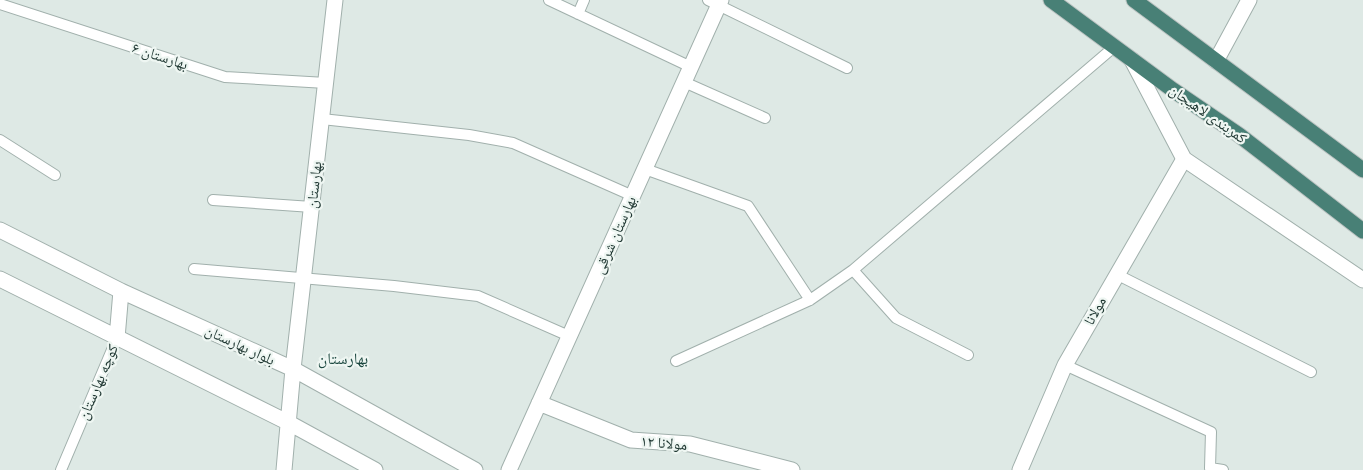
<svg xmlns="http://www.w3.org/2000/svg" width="1363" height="470" font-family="Karla,'Noto Naskh Arabic',sans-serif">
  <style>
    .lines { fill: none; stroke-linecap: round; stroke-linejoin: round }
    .service-casing { stroke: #a1b0ac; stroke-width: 12 }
    .minor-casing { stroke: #a1b0ac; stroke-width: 17 }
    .tertiary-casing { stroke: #a1b0ac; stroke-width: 17 }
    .trunk-casing { stroke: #bcc3c2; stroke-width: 17 }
    .service { stroke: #fff; stroke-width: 10 }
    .minor { stroke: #fff; stroke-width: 15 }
    .tertiary { stroke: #fff; stroke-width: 15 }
    .trunk { stroke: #488076; stroke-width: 15 }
    .labels { text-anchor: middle; stroke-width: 4.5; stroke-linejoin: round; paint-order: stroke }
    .street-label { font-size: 15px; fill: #203833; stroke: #eef6f2 }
    .neighbourhood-label { font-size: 16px; fill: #1d4941; stroke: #eef6f2 }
  </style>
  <rect width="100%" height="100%" fill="#dee9e5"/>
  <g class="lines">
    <!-- service casing -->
    <g class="service-casing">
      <path id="service" d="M549 0 691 67
        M708 0 847 68
        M0 4 225 77 326 83
        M578 14 584 0
        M684 82 765 118
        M322 119 469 135 513 143 633 196
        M0 140 55 175
        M645 169 748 206 810 300
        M213 200 312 207
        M194 269 394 286 478 296 569 336
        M853 270 896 318 968 355
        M1116 274 1311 372
        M676 361 810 300 853 270 1114 47
        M1065 365 1211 432 1210 468 1223 470
        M61 470 117 338"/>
    </g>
    <!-- minor casing -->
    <g class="minor-casing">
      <path id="minor" d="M1216 61 1249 0
        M0 230 121 291 293 369 475 470
        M0 279 289 423 375 470
        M117 338 121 291
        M539 403 631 440 690 444 792 470
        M284 470 293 369 335 0
        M509 470 721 0
        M1020 470 1065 365 1184 159"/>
    </g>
    <!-- tertiary casing -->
    <g class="tertiary-casing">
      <path id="tertiary" d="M1132 60 1184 159 1363 280"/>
    </g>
    <!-- trunk casing -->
    <g class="trunk-casing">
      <path id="trunk" d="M1051 0 1173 90 1239 135 1363 231
        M1134 0 1363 170"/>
    </g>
    <!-- service -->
    <use href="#service" class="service"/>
    <!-- minor -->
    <use href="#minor" class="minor"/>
    <!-- tertiary -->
    <use href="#tertiary" class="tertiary"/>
    <!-- trunk -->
    <use href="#trunk" class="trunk"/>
  </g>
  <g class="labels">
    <!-- street labels -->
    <g class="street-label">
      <text transform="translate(160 56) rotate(18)" y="5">بهارستان ۶</text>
      <text transform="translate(1208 114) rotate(35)" y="5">کمربندی لاهیجان</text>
      <text transform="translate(314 185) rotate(-84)" y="5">بهارستان</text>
      <text transform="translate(615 235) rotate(-66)" y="5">بهارستان شرقی</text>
      <text transform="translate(1095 311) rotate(-61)" y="5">مولانا</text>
      <text transform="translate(240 345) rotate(25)" y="5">بلوار بهارستان</text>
      <text transform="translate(98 382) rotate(-67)" y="5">کوچه بهارستان</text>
      <text transform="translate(664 443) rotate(5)" y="5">مولانا ۱۲</text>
    </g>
    <!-- neighbourhood labels -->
    <g class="neighbourhood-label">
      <text x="343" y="364">بهارستان</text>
    </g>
  </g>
</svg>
